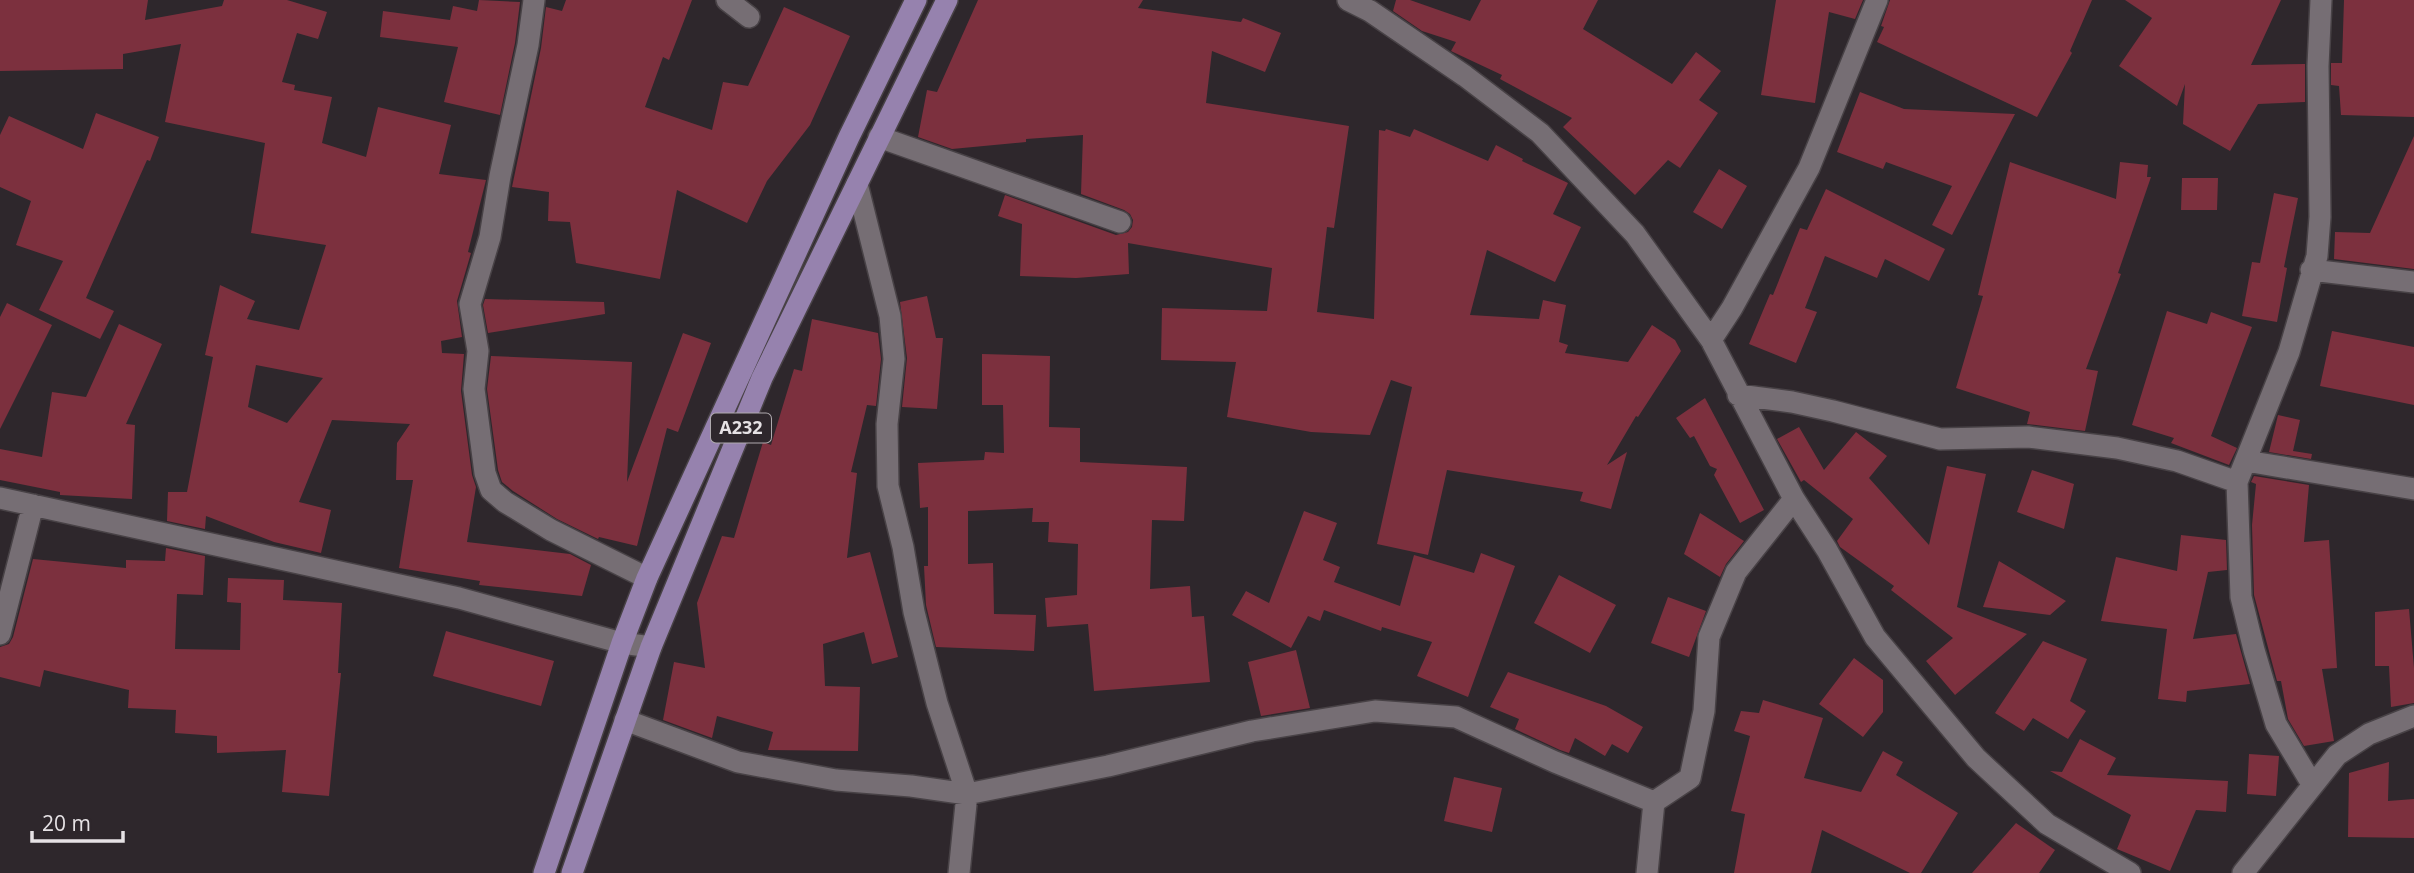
<svg xmlns="http://www.w3.org/2000/svg" width="2414" height="873" font-family="'Open Sans',sans-serif">
  <style>
    .building { fill: #7c303e; fill-rule: evenodd }
    .lines { fill: none; stroke-linecap: round; stroke-linejoin: round }
    .minor-casing { stroke: #484246; stroke-width: 24 }
    .major-casing { stroke: #484246; stroke-width: 24 }
    .minor { stroke: #766e74; stroke-width: 21 }
    .major { stroke: #9682ae; stroke-width: 21 }
    .labels { text-anchor: middle; stroke-width: 7; stroke-linejoin: round; paint-order: stroke }
    .shield { fill: #2e272c; stroke: #afaaae; stroke-width: 2 }
    .shield-label { font-size: 18px; font-weight: bold; fill: #e6e2e5 }
  </style>
  <rect width="100%" height="100%" fill="#2e272c"/>
  <!-- building -->
  <path class="building" d="M0 0H148L145 20 222 6 224 0H287L327 12 318 39 297 33 282 82 295 85 294 90 332 97 322 143 366 157 378 107 451 125 439 174 486 180 468 252 471 253 457 301 462 337 441 341 442 353 464 354 461 391 472 475 476 487 467 542 570 554 591 565 582 596 479 585 480 581 399 568 413 480H396L397 443 410 424 332 420 299 502 331 510 321 553 274 542 206 516 205 529 167 521 168 492H187L213 357 205 355 220 285 255 301 247 319 299 330 326 245 251 233 265 143 165 122 181 44 123 54V69L0 71ZM256 365 323 378 287 423 248 407Z
    M479 0 520 2 515 43 500 115 444 102 458 47 380 37 383 11 450 20 453 6 477 11Z
    M566 0H692L669 60 663 57 645 107 712 130 723 82 748 86 784 7 850 36 810 125 767 181 747 223 677 190 660 279 576 263 570 222 548 221 549 192 512 187 541 48 546 7 562 11Z
    M978 0H1143L1138 8 1241 22 1243 18 1281 33 1265 72 1212 51 1206 103 1349 126 1334 228 1327 227 1317 312 1374 319 1379 130 1385 131 1386 129 1410 137 1414 129 1488 161 1496 145 1523 159 1522 161 1568 183 1553 214 1581 227 1555 282 1487 250 1470 315 1539 319 1543 300 1566 305 1559 342 1568 345 1565 353 1628 362 1652 325 1675 340 1681 351 1638 417 1636 416 1607 465 1627 452 1611 509 1580 501 1583 492 1447 470 1428 555 1377 544 1412 387 1391 380 1370 435 1311 432 1227 417 1236 362 1161 360 1162 308 1267 311 1272 268 1128 243 1129 274 1076 278 1020 276 1022 224 998 216 1005 195 1116 235 1128 232 1132 227 1133 220 1130 214 1124 210 1081 194 1083 135 1026 139V142L952 149 918 137 927 90 937 92Z
    M1396 0H1410L1470 21 1481 0H1598L1583 29 1672 84 1696 52 1721 71 1699 100 1718 113 1680 168 1668 160 1635 195 1563 127 1572 118 1500 79 1502 75 1453 52 1451 51 1456 42 1422 31 1393 11Z
    M1776 0H1863L1855 19 1829 12 1815 103 1761 95Z
    M1890 0H2092L2070 51 2072 53 2037 117 1877 42 1884 27 1881 26Z
    M2125 0H2281L2251 65 2305 64V102L2258 104 2230 151 2183 124 2185 84 2177 106 2119 66 2152 18Z
    M2344 0H2414V117L2341 115 2339 86 2331 85V63H2342Z
    M1860 92 1904 109 2015 114 1952 235 1932 225 1952 186 1886 162 1883 169 1837 152Z
    M96 113 159 137 150 161 147 160 86 298 114 311 100 339 39 310 63 261 16 245 31 201 0 187V135L9 116 83 149Z
    M2414 136V269L2334 259 2335 232 2370 233Z
    M2010 162 2116 199 2120 162 2148 165 2147 177H2151L2118 273 2121 274 2086 369 2098 371 2085 431 2027 424 2030 412 1956 388 1983 296 1978 295Z
    M1719 169 1747 186 1722 229 1693 212Z
    M2182 178H2218L2217 210H2181Z
    M1826 189 1945 249 1929 281 1885 259 1877 278 1825 256 1805 308 1817 312 1796 363 1749 344 1770 294 1773 295 1800 228 1807 230Z
    M2274 193 2298 198 2284 267 2287 268 2277 322 2242 316 2252 262 2260 263Z
    M927 296 936 338H943L937 409 902 407 907 358 900 302Z
    M485 299 604 302 605 314 488 333 483 305Z
    M7 303 52 325 0 429V317Z
    M2167 311 2207 324 2211 312 2252 327 2211 436 2237 448 2229 465 2171 443 2174 438 2132 425Z
    M812 319 878 333 881 359 876 406 867 405 851 472 857 473 847 558 870 552 898 657 872 664 864 632 823 644 825 686 860 687 858 751 768 750 773 732 717 716 712 738 663 720 674 662 705 668 697 603 722 536 734 538 763 442 771 445 794 369 802 371Z
    M119 324 162 344 126 424 135 425 132 499 60 495V492L0 480V449L42 457 52 392 86 397Z
    M2332 331 2414 347V405L2320 386Z
    M683 333 711 343 678 432 667 428 637 546 599 537 598 539 557 519 513 491 502 482 498 470 487 389 491 356 632 362 627 482Z
    M982 354 1050 356 1049 427 1080 428V462L1187 467 1184 521 1152 520 1150 589 1190 586 1192 617 1204 616 1210 682 1094 691 1088 624 1047 627 1045 598 1077 595 1078 544 1048 542 1049 522H1032L1033 508 968 511V564L993 563 994 614 1036 615 1034 651 936 647 926 605 924 566H928V507L920 508 918 463 984 460 985 452 1004 453 1003 405H982Z
    M1705 398 1764 510 1740 523 1714 475 1717 469 1710 466 1694 436 1690 438 1676 418Z
    M2278 415 2300 420 2293 451 2312 454 2311 459 2269 452Z
    M1799 427 1824 470 1856 432 1887 456 1869 478 1929 545 1947 466 1986 474 1957 607 2027 634 1955 695 1926 661 1953 638 1891 590 1894 586 1840 547 1837 541 1853 519 1804 480 1801 482 1777 439Z
    M2032 470 2074 484 2064 529 2017 512Z
    M2254 476 2309 485 2304 542 2329 540 2337 668 2322 669 2334 741 2304 746 2288 719 2281 681H2277L2254 595 2252 525 2256 484 2251 482Z
    M1304 511 1337 523 1323 560 1340 567 1334 582 1400 606 1414 555 1474 573 1481 553 1515 566 1468 697 1417 676 1432 642 1382 627 1381 631 1324 610 1320 621 1308 616 1291 648 1232 615 1246 591 1269 603Z
    M1700 513 1744 541 1726 564 1720 577 1684 554Z
    M2181 535 2226 540 2227 570 2208 572 2193 639 2236 634 2250 684 2187 691 2186 702 2158 699 2167 629 2101 621 2116 557 2177 571Z
    M166 548 205 556 203 595 177 594 175 649 240 650 241 603 227 602 228 578 284 580 283 600 342 603 338 673H341L329 796 282 792 286 750 217 753V736L175 733 176 710 128 708 129 690 44 670 40 687 0 677V647L9 644 13 637 33 559 126 568V560L165 561Z
    M1999 561 2066 601 2050 615 1983 607Z
    M1559 575 1616 605 1590 653 1534 623Z
    M1668 597 1706 611 1689 657 1651 643Z
    M2409 609 2414 668V703L2391 707 2389 666H2375V612Z
    M446 631 554 661 541 706 433 676Z
    M2043 641 2087 659 2070 701 2086 711 2068 739 2033 718 2024 731 1995 713Z
    M1296 650 1310 708 1261 716 1248 662Z
    M1854 658 1883 680V712L1863 737 1819 704Z
    M1508 672 1606 706 1643 727 1628 753 1612 744 1605 756 1575 738 1569 753 1560 750 1515 729 1519 719 1490 707Z
    M1763 700 1823 718 1804 778 1861 792 1883 751 1903 762 1896 775 1958 813 1921 873H1910L1822 830 1811 873H1734L1745 814 1731 811 1750 736 1734 731 1741 711 1759 713Z
    M2080 739 2116 758 2107 775 2228 781 2226 812 2196 810 2170 871 2117 849 2131 815 2050 771 2062 772Z
    M2249 754 2279 756 2276 796 2247 794Z
    M2389 762 2388 801 2414 799V838L2348 837 2349 773Z
    M1454 777 1502 788 1492 832 1444 821Z
    M2016 823 2055 850 2039 873H1972Z"/>
  <g class="lines">
    <!-- minor casing -->
    <g class="minor-casing">
      <path id="minor" d="M534 0 528 45 500 176 490 237 470 304 478 351 474 389 485 473 491 490 505 502 551 530 647 578
        M727 0 749 17
        M1348 0 1370 11 1465 76 1540 133 1635 234 1711 340 1794 499 1827 550 1875 637 1976 758 2047 824 2130 873
        M879 137 1120 222
        M857 184 890 316 894 359 887 424 888 486 903 547 914 612 937 703 967 794 959 873
        M2311 270 2414 282
        M1711 340 1732 308 1809 168 1877 0
        M1738 395 1792 402 1833 411 1940 439 2028 437 2117 448 2177 461 2237 482
        M2246 461 2414 489
        M0 498 459 598 622 643 651 647
        M0 634 33 505
        M625 720 738 762 836 780 911 786 967 794 1108 766 1252 731 1375 711 1456 717 1555 762 1654 802
        M2312 784 2276 724 2254 650 2241 597 2237 482 2289 352 2317 256 2320 217 2318 66 2321 0
        M1647 873 1654 802 1690 778 1704 711 1709 637 1736 572 1794 499
        M2243 873 2337 755 2369 734 2414 716"/>
    </g>
    <!-- major casing -->
    <g class="major-casing">
      <path id="major" d="M544 873 622 643 647 578 849 137 916 0
        M572 873 651 647 762 378 947 0"/>
    </g>
    <!-- minor -->
    <use href="#minor" class="minor"/>
    <!-- major -->
    <use href="#major" class="major"/>
  </g>
  <g class="labels">
    <!-- shield labels -->
    <rect class="shield" x="711" y="413.5" width="60" height="29" rx="5"/>
    <g class="shield-label">
      <text x="741" y="434">A232</text>
    </g>
  </g>
  <!-- scale -->
  <path d="M32 831v10h91v-10" fill="none" stroke="#e6e2e5" stroke-width="3.5"/>
  <text x="42" y="831" font-size="21" fill="#e6e2e5" stroke="#2e272c" stroke-width="5" paint-order="stroke">20 m</text>
</svg>
